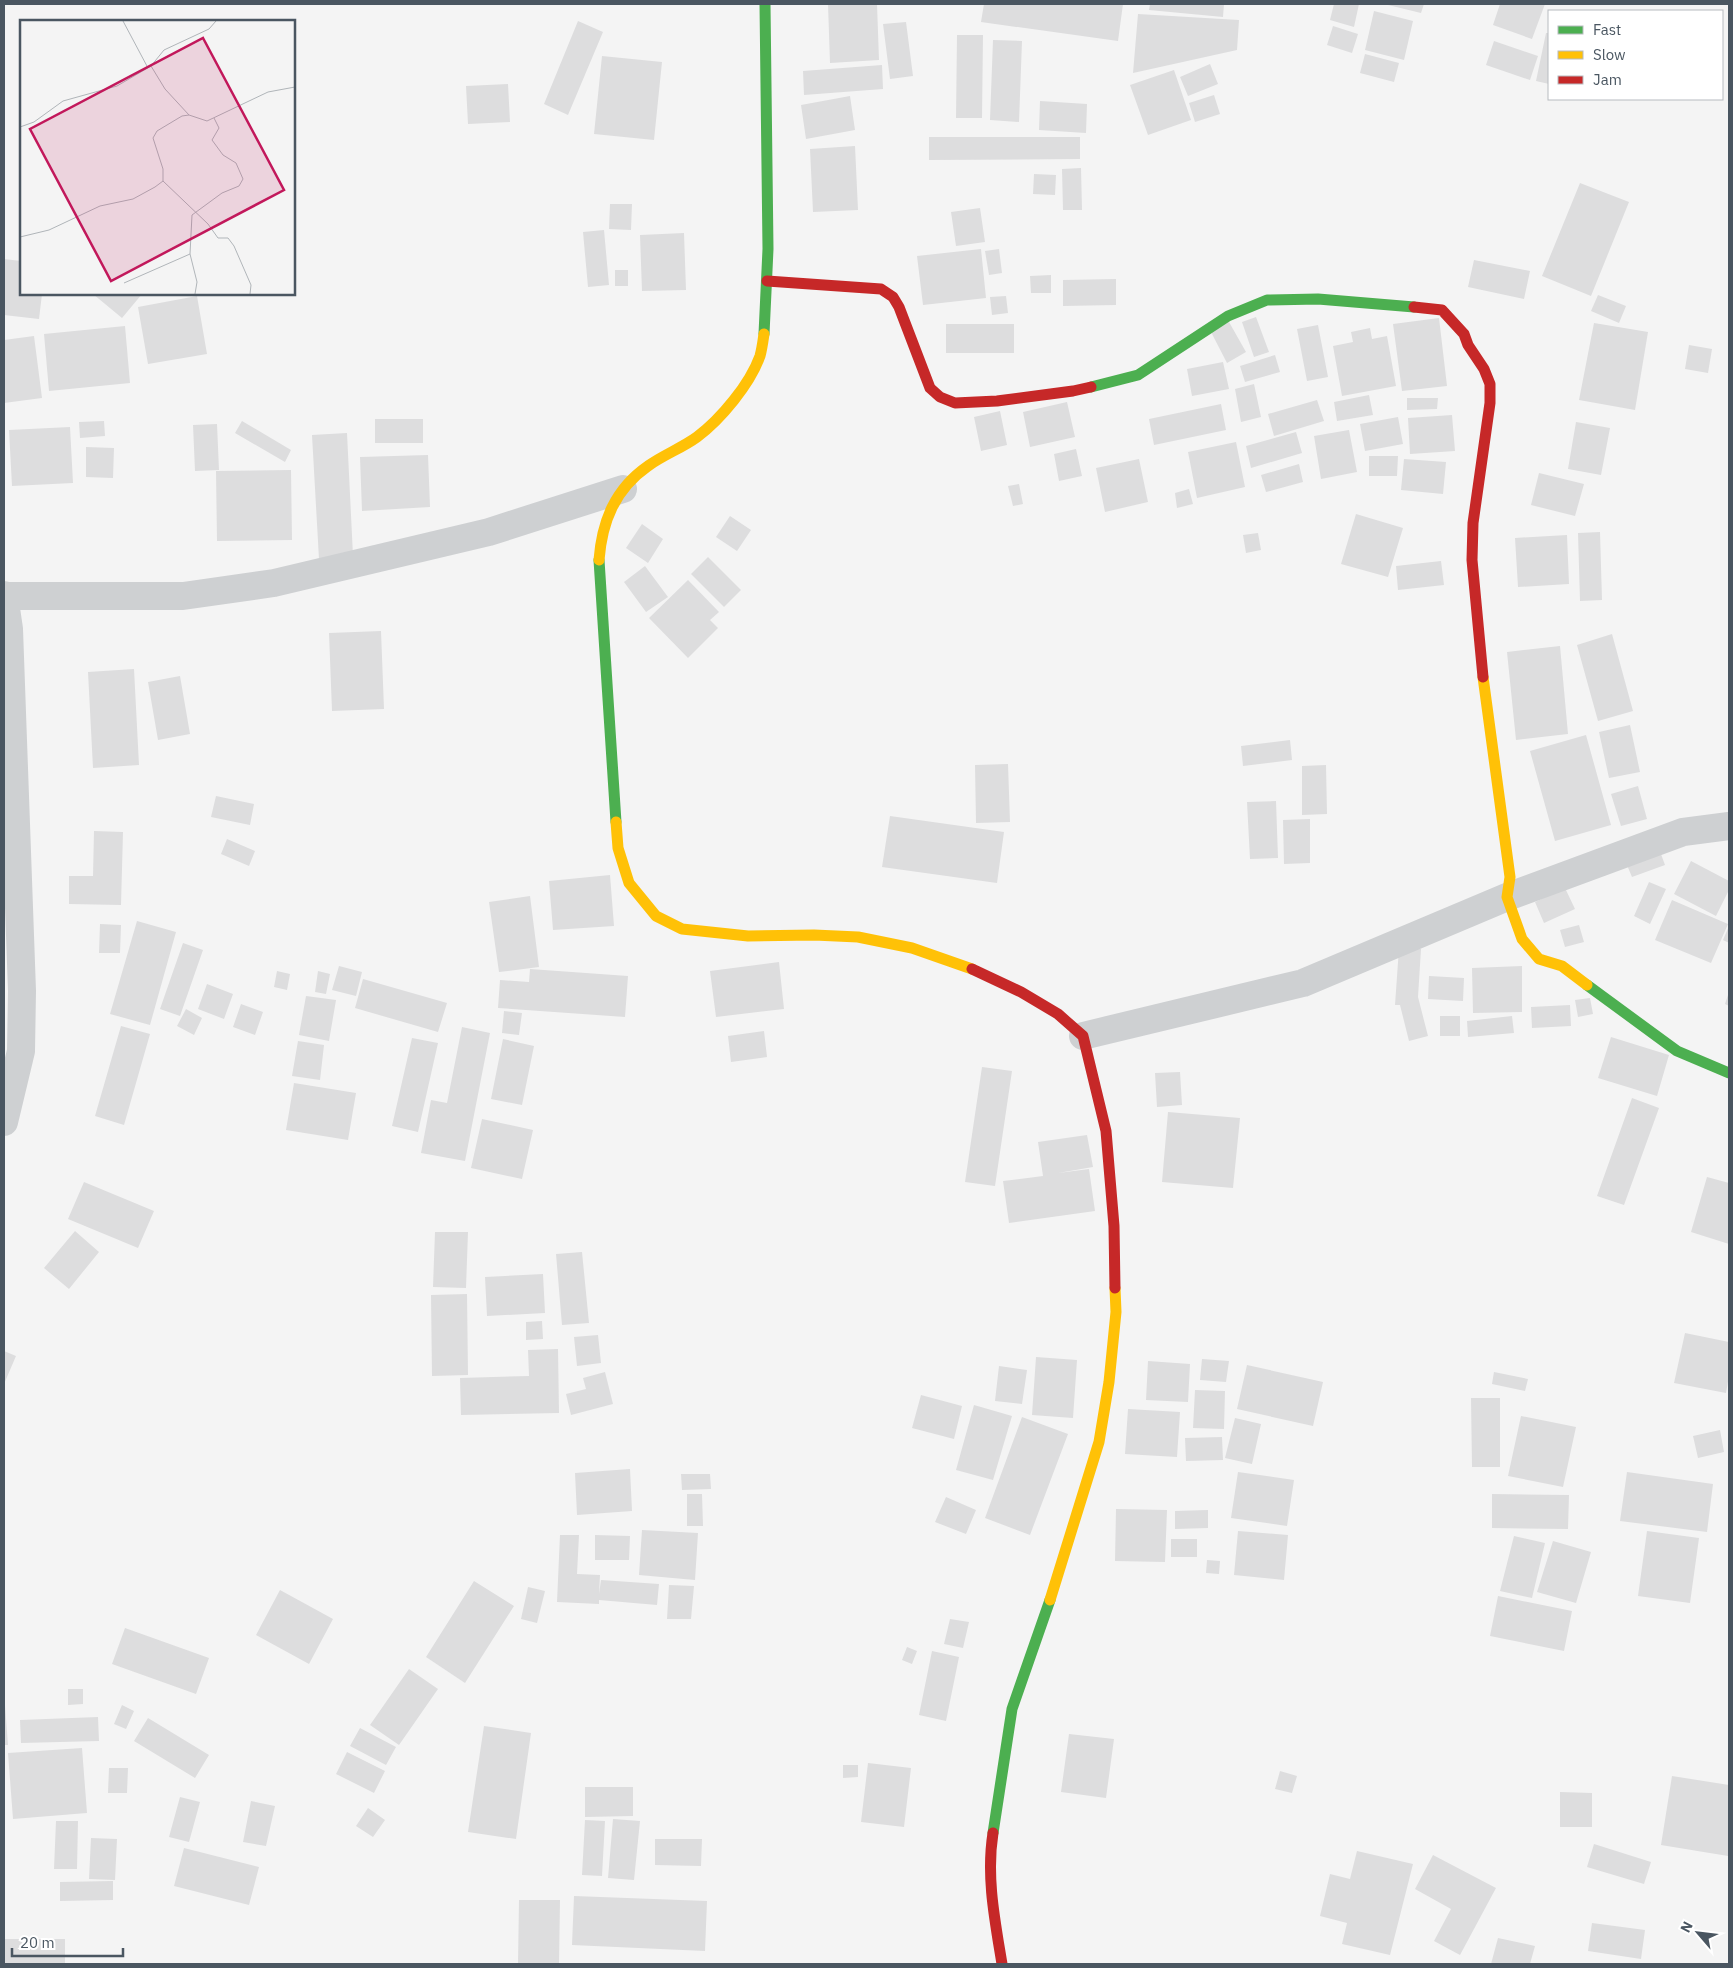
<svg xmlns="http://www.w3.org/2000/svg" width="1733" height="1968" font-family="'IBM Plex Sans',sans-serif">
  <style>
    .building { fill: #ddddde }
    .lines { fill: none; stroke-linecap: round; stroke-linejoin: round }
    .street { stroke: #ced0d2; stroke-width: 28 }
    .fast { stroke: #4caf50; stroke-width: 11 }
    .slow { stroke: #ffc107; stroke-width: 11 }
    .jam { stroke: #c62828; stroke-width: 11 }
    .inset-road { fill: none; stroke: #b0b5b9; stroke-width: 1 }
    .view { fill: #c2185b; fill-opacity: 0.15; stroke: #c2185b; stroke-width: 2.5 }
    .inset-edge { fill: none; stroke: #4a5661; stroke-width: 2.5 }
  </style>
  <rect width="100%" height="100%" fill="#f4f4f4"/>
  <!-- building -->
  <path class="building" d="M828 4H877L879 60 830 63Z
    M984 4H1123L1118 41 981 22Z
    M1150 4H1224L1223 17 1149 10Z
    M1334 4H1359L1354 27 1330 20Z
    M1384 4H1424L1421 13Z
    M1500 4H1545L1532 39 1493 25Z
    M1374 11 1413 21 1404 60 1365 50Z
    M1138 14 1239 20 1237 50 1133 73Z
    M578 21 603 32 568 115 544 104Z
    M906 22 913 76 890 79 883 24Z
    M1333 26 1358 34 1352 53 1327 45Z
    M1546 33H1549V84L1536 81Z
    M957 35H983L982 118H956Z
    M993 40 1022 41 1019 122 990 120Z
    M1494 41 1538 56 1530 80 1486 65Z
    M1365 54 1399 63 1394 82 1360 73Z
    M602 56 662 62 654 140 594 134Z
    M1210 64 1218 84 1188 96 1180 77Z
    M882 65 883 89 804 95 803 71Z
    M1174 70 1191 120 1148 135 1130 85Z
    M508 84 510 122 468 124 466 86Z
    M1214 95 1220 114 1195 122 1189 103Z
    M850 96 855 130 806 139 801 105Z
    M1040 101 1087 104 1086 133 1039 130Z
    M929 137H1080V159L929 160Z
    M855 146 858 210 813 212 810 149Z
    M1081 168 1082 210H1063L1062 169Z
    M1034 174 1056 175 1055 195 1033 194Z
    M1580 183 1629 202 1591 296 1542 276Z
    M610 204H632L631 230 609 229Z
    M980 208 985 242 956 246 951 212Z
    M604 230 609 285 588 287 583 232Z
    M684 233 686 290 642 291 640 235Z
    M981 249 986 298 923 305 917 256Z
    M999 249 1002 273 989 275 985 251Z
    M4 259 21 261V294H42L39 319 4 315Z
    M1474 260 1530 271 1524 299 1468 287Z
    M615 270H628V286H615Z
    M1051 275V293H1031L1030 276Z
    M1116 279V305L1063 306V280Z
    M93 294H142L122 318Z
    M1598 295 1626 306 1619 323 1591 311Z
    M197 296 207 354 148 364 138 307Z
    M1006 296 1008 313 992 315 990 297Z
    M1256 317 1269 352 1254 357 1242 322Z
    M1439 318 1447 386 1402 391 1393 324Z
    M1229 322 1246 352 1227 363 1211 332Z
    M1594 323 1648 332 1635 410 1579 400Z
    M946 324H1014V353H946Z
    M1318 325 1328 377 1307 381 1297 329Z
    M125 326 130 383 49 391 44 334Z
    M1370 328 1372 339 1387 336 1396 386 1342 396 1333 346 1353 342 1351 332Z
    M34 336 42 398 4 403V340Z
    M1689 345 1712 349 1708 373 1685 369Z
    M1275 355 1280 372 1245 382 1240 366Z
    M1223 362 1229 389 1192 396 1187 369Z
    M1254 384 1261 417 1241 422 1235 389Z
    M1369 395 1373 415 1337 421 1334 402Z
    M1407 398H1438L1437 409 1407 410Z
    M1317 400 1324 421 1274 436 1268 414Z
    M1067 402 1075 437 1030 447 1023 412Z
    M1221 404 1226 430 1154 445 1149 419Z
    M1000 411 1007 445 981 451 974 417Z
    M1452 415 1455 451 1410 454 1408 418Z
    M1398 417 1403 444 1365 451 1360 424Z
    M375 419H423V443H375Z
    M104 421 105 436 80 438 79 422Z
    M242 421 291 450 285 462 235 433Z
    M1576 422 1610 428 1601 475 1568 469Z
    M217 424 219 470 195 471 193 425Z
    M70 427 73 483 12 486 9 430Z
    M1349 430 1357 472 1321 479 1314 436Z
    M1296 432 1302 453 1251 468 1246 446Z
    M347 433 353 556 319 559 312 435Z
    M1236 442 1245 487 1197 498 1188 452Z
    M86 447 114 448 113 478 86 477Z
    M1076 449 1082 476 1059 481 1054 454Z
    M428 455 430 507 362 511 360 457Z
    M1369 456H1398L1397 476H1369Z
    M1139 459 1148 502 1105 512 1096 468Z
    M1404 459 1446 462 1443 494 1401 490Z
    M1299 464 1303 482 1266 492 1261 475Z
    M291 470 292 540 217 541 216 471Z
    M1539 473 1584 484 1575 516 1531 505Z
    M1019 484 1023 504 1013 506 1008 486Z
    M1189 489 1193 504 1177 508 1175 493Z
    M1356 514 1403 528 1388 577 1341 564Z
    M730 516 751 530 737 551 716 537Z
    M642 524 663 539 648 563 626 548Z
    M1600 532 1602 600 1580 601 1578 533Z
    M1258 533 1261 550 1246 553 1243 535Z
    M1567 535 1569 584 1518 587 1515 538Z
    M708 557 741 590 724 607 691 574Z
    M1441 561 1444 585 1398 590 1396 566Z
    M645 566 668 597 646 612 624 582Z
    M688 580 719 612 710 620 718 628 688 658 649 618Z
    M381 631 384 709 332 711 329 633Z
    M1612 634 1633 711 1598 721 1577 645Z
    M1560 646 1568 734 1516 740 1507 652Z
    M134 669 139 765 93 768 88 672Z
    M180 676 190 734 158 740 148 682Z
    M1630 725 1640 772 1609 778 1599 732Z
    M1586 735 1611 825 1555 841 1530 751Z
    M1290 740 1292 760 1243 766 1241 746Z
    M1008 764 1010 822 976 823 975 765Z
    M1326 765 1327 814 1302 815V766Z
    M1638 786 1647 819 1621 826 1611 794Z
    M216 796 254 804 250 825 211 817Z
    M1276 801 1278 858 1250 859 1247 802Z
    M890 816 1004 832 997 883 882 867Z
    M1310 819V863L1284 864 1283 820Z
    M94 831 123 832 121 905 69 904V876H93Z
    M227 839 255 851 249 866 221 854Z
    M1658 846 1665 865 1632 877 1624 858Z
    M1691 861 1729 881V890L1716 916 1674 894Z
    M610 875 614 926 553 930 549 881Z
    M1649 882 1666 889 1650 924 1634 916Z
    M1565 888 1575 909 1544 923 1535 902Z
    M530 896 539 967 499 972 489 902Z
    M1672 900 1728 924 1711 963 1655 940Z
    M137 921 176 932 150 1025 110 1014Z
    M100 924 121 925 120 953H99Z
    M1579 925 1584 942 1565 947 1560 930Z
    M1729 926V943L1723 940Z
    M183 943 203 950 180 1016 160 1009Z
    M1399 948 1421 949 1418 997 1428 1036 1409 1041 1400 1005H1395Z
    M779 962 784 1009 716 1017 710 971Z
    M339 966 362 972 356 996 332 990Z
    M1522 966V1012L1473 1013 1472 968Z
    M530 969 628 976 625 1017 498 1008 500 980 529 982Z
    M277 971 290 974 287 990 274 987Z
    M318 971 330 974 326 994 315 992Z
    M1429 976 1464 978 1463 1001 1428 999Z
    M363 979 447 1003 438 1032 355 1008Z
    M207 984 233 994 224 1019 198 1009Z
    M1729 992V1006L1725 1004Z
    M306 996 336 1000 329 1041 299 1035Z
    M1590 998 1593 1014 1578 1017 1575 1000Z
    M241 1004 263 1012 255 1035 233 1027Z
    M1570 1005 1571 1026 1532 1028 1531 1007Z
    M186 1009 202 1018 194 1035 177 1026Z
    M504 1011 522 1013 519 1035 502 1033Z
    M1440 1016H1460V1036H1440Z
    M1512 1016 1514 1033 1468 1037 1467 1021Z
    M121 1026 150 1034 124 1125 95 1116Z
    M462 1027 490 1033 465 1161 421 1153 431 1100 447 1103Z
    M764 1031 767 1057 731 1062 728 1036Z
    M1611 1037 1669 1055 1657 1096 1598 1078Z
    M412 1038 438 1043 418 1132 392 1126Z
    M503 1039 534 1046 522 1105 491 1099Z
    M298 1041 324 1045 320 1080 292 1076Z
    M982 1067 1012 1071 995 1186 965 1182Z
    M1180 1072 1182 1105 1157 1107 1155 1073Z
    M294 1083 356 1093 348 1140 286 1130Z
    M1632 1098 1659 1108 1624 1205 1597 1196Z
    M1168 1112 1240 1118 1233 1188 1162 1182Z
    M482 1119 533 1130 522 1179 471 1168Z
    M1087 1135 1093 1167 1058 1173 1089 1169 1095 1211 1009 1223 1003 1181 1043 1176 1038 1142Z
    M1707 1177 1729 1183V1244L1691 1232Z
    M84 1182 154 1211 138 1248 68 1219Z
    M75 1231 99 1252 69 1289 44 1268Z
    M435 1232H468L466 1288 433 1287Z
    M582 1252 589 1323 562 1325 556 1254Z
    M543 1274 545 1313 487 1316 485 1277Z
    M467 1294 468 1375 432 1376 431 1295Z
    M542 1321 543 1339 526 1340V1322Z
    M1685 1333 1729 1342V1376L1726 1393 1674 1383Z
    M598 1335 601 1363 577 1366 574 1337Z
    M558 1349 559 1413 461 1415 460 1378 529 1376 528 1350Z
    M4 1351 16 1356 4 1384Z
    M1036 1357 1077 1360 1073 1418 1032 1415Z
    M1202 1359 1229 1361 1226 1382 1200 1380Z
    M1148 1361 1190 1364 1188 1402 1146 1400Z
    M1247 1365 1323 1382 1313 1426 1237 1409Z
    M999 1366 1027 1370 1022 1404 995 1401Z
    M605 1372 613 1404 571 1415 566 1394 586 1389 583 1378Z
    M1494 1372 1528 1379 1525 1391 1492 1384Z
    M1195 1390 1225 1391 1224 1429 1193 1428Z
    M921 1395 962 1406 954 1439 912 1428Z
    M1471 1398H1500V1467H1472Z
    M974 1405 1012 1416 993 1480 956 1470Z
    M1128 1409 1180 1412 1177 1457 1125 1454Z
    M1521 1416 1576 1427 1563 1487 1508 1476Z
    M1022 1417 1068 1434 1030 1535 985 1518Z
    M1235 1418 1261 1424 1252 1464 1225 1458Z
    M1720 1430 1724 1452 1698 1458 1693 1436Z
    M1222 1437 1223 1460 1186 1461 1185 1438Z
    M630 1469 632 1511 577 1515 575 1473Z
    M1238 1472 1294 1480 1287 1526 1231 1518Z
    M1627 1472 1713 1484 1707 1532 1620 1521Z
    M681 1474H710L711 1489 682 1490Z
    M687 1494H702L703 1526H687Z
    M1492 1494 1569 1495 1568 1529 1492 1528Z
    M946 1497 976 1510 966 1534 935 1522Z
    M1116 1509 1167 1510 1165 1562 1115 1561Z
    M1208 1510V1528L1175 1529V1511Z
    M642 1530 698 1533 695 1580 639 1575Z
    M1238 1531 1288 1535 1284 1580 1234 1575Z
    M1647 1531 1699 1538 1690 1603 1638 1596Z
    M560 1535H579L577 1574 600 1575 599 1594 601 1580 659 1584 657 1605 599 1600V1604L557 1602Z
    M595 1535 630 1536 629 1560H595Z
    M1514 1536 1545 1543 1532 1598 1500 1591Z
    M1171 1539H1197V1557H1171Z
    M1553 1541 1591 1552 1576 1603 1537 1592Z
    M1207 1560 1220 1561 1219 1574 1206 1573Z
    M474 1581 514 1606 465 1683 426 1657Z
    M669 1585 694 1586 691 1619H667Z
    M528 1587 545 1591 537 1623 521 1619Z
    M280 1590 333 1619 309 1664 256 1635Z
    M1498 1596 1572 1611 1564 1651 1490 1636Z
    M950 1619 969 1622 963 1648 944 1644Z
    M125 1628 209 1658 196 1694 112 1664Z
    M907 1647 917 1651 912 1664 902 1660Z
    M932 1651 959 1657 946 1721 919 1715Z
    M409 1669 438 1689 399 1745 370 1725Z
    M68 1689H83V1704L68 1705Z
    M4 1705H5L8 1745H4Z
    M122 1705 134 1711 126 1729 114 1724Z
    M98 1717 99 1741 21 1743 20 1720Z
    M148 1718 209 1755 195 1778 134 1741Z
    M484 1726 531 1733 516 1839 468 1832Z
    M360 1728 396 1747 386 1765 350 1746Z
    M1069 1734 1114 1739 1106 1798 1061 1792Z
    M82 1748 87 1813 13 1819 8 1753Z
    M347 1752 385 1771 374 1793 336 1774Z
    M868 1763 911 1768 904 1827 861 1822Z
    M843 1765H858V1777L843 1778Z
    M109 1768H128L127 1793H108Z
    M1280 1771 1297 1776 1292 1793 1275 1789Z
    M1672 1776 1729 1785 1728 1856 1661 1845Z
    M585 1787H633V1816L585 1817Z
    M1560 1792 1592 1793V1827H1560Z
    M180 1797 200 1802 189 1842 169 1837Z
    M251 1801 275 1806 266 1846 243 1842Z
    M368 1808 385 1820 373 1837 356 1826Z
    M613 1819 640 1821 634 1880 608 1878Z
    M585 1820 605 1821 602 1876 582 1875Z
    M56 1821H78L77 1869H54Z
    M91 1838 117 1839 115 1880 89 1879Z
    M655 1839H702L701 1866 655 1865Z
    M1594 1844 1651 1862 1644 1884 1587 1867Z
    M184 1848 259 1867 249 1905 174 1886Z
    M1357 1851 1413 1864 1390 1955 1342 1944 1347 1923 1320 1916 1330 1874 1350 1879Z
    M1433 1855 1496 1888 1460 1955 1434 1941 1451 1909 1415 1889Z
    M113 1881V1900L60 1901V1882Z
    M574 1896 707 1901 705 1951 572 1945Z
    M519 1900H560L559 1964H518Z
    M1592 1923 1645 1930 1641 1959 1588 1951Z
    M1498 1938 1535 1946 1530 1964H1491Z
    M4 1939H65V1964H4Z"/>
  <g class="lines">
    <!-- street -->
    <path class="street" d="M4 595 9 629 22 991 21 1051 4 1122
      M5 596H183L274 583 489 532 623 489
      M1083 1036 1303 983 1507 897 1683 832 1729 826"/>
    <!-- fast -->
    <path class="fast" d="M764 334 768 249 765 4
      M1091 387 1138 375 1228 316 1267 300 1318 299 1414 307
      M599 560 616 822
      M1587 985 1677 1051 1729 1073
      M993 1833 1012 1709 1050 1600"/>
    <!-- slow -->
    <path class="slow" d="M599 560C602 521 615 489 648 466 663 455 682 448 697 437 721 419 750 384 760 356 762 349 763 341 764 334
      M1483 677 1510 877 1507 897 1522 939 1539 959 1562 966 1587 985
      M616 822 618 848 629 883 656 916 682 929 748 936 814 935 858 937 912 948 972 969
      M1050 1600 1099 1442 1109 1382 1116 1312 1115 1288"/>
    <!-- jam -->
    <path class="jam" d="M767 281 881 289 893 297 899 307 930 388 940 397 955 403 997 401 1073 391 1091 387
      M1414 307 1442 310 1464 334 1468 345 1484 369 1490 384V403L1473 523 1472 560 1483 677
      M972 969 1021 992 1058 1014 1083 1036 1106 1131 1114 1226 1115 1288
      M993 1833C986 1877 995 1921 1002 1964"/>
  </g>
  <!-- overview -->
  <g transform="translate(20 20)">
    <rect width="275" height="275" fill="#f4f4f4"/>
    <path class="inset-road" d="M103 1 128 48M131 46 145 69 169 95M0 107 14 102 43 81 97 66 131 46 144 30 189 9 196 1M143 161 188 204 198 218H208L214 226 231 265 230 274M0 217 29 210 80 186 113 179 135 167 143 161V149L133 118 137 111 162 96 169 95 187 101 248 72 275 67M104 263 170 234M175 274 177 262 170 234 172 195 202 173 219 166 223 159 216 143 203 135 192 120 199 108 194 98"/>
    <path class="view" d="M183 18 264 170 91 261 10 109Z"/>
    <rect width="275" height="275" class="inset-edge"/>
  </g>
  <!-- border -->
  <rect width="1733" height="1968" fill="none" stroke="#4a5661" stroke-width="10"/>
  <!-- legend -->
  <rect x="1548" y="10" width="175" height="90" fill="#ffffff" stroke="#b7bbc0"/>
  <rect x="1558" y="26" width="25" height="8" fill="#4caf50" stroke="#b7bbc0"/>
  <text x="1593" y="35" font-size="15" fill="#4a5661">Fast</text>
  <rect x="1558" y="51" width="25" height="8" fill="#ffc107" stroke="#b7bbc0"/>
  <text x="1593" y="60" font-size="15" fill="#4a5661">Slow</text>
  <rect x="1558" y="76" width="25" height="8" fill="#c62828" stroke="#b7bbc0"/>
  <text x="1593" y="85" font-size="15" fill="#4a5661">Jam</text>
  <!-- north arrow -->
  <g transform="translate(1698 1933) rotate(298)" stroke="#ffffff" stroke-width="4" paint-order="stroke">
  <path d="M0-4L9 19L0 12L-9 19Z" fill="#4a5661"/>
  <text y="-8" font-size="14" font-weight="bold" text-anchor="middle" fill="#4a5661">N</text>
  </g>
  <!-- scale -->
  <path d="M12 1948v8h111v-8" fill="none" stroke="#4a5661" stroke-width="2.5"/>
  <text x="20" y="1948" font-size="15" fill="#4a5661" stroke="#ffffff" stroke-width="4" paint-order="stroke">20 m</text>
</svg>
